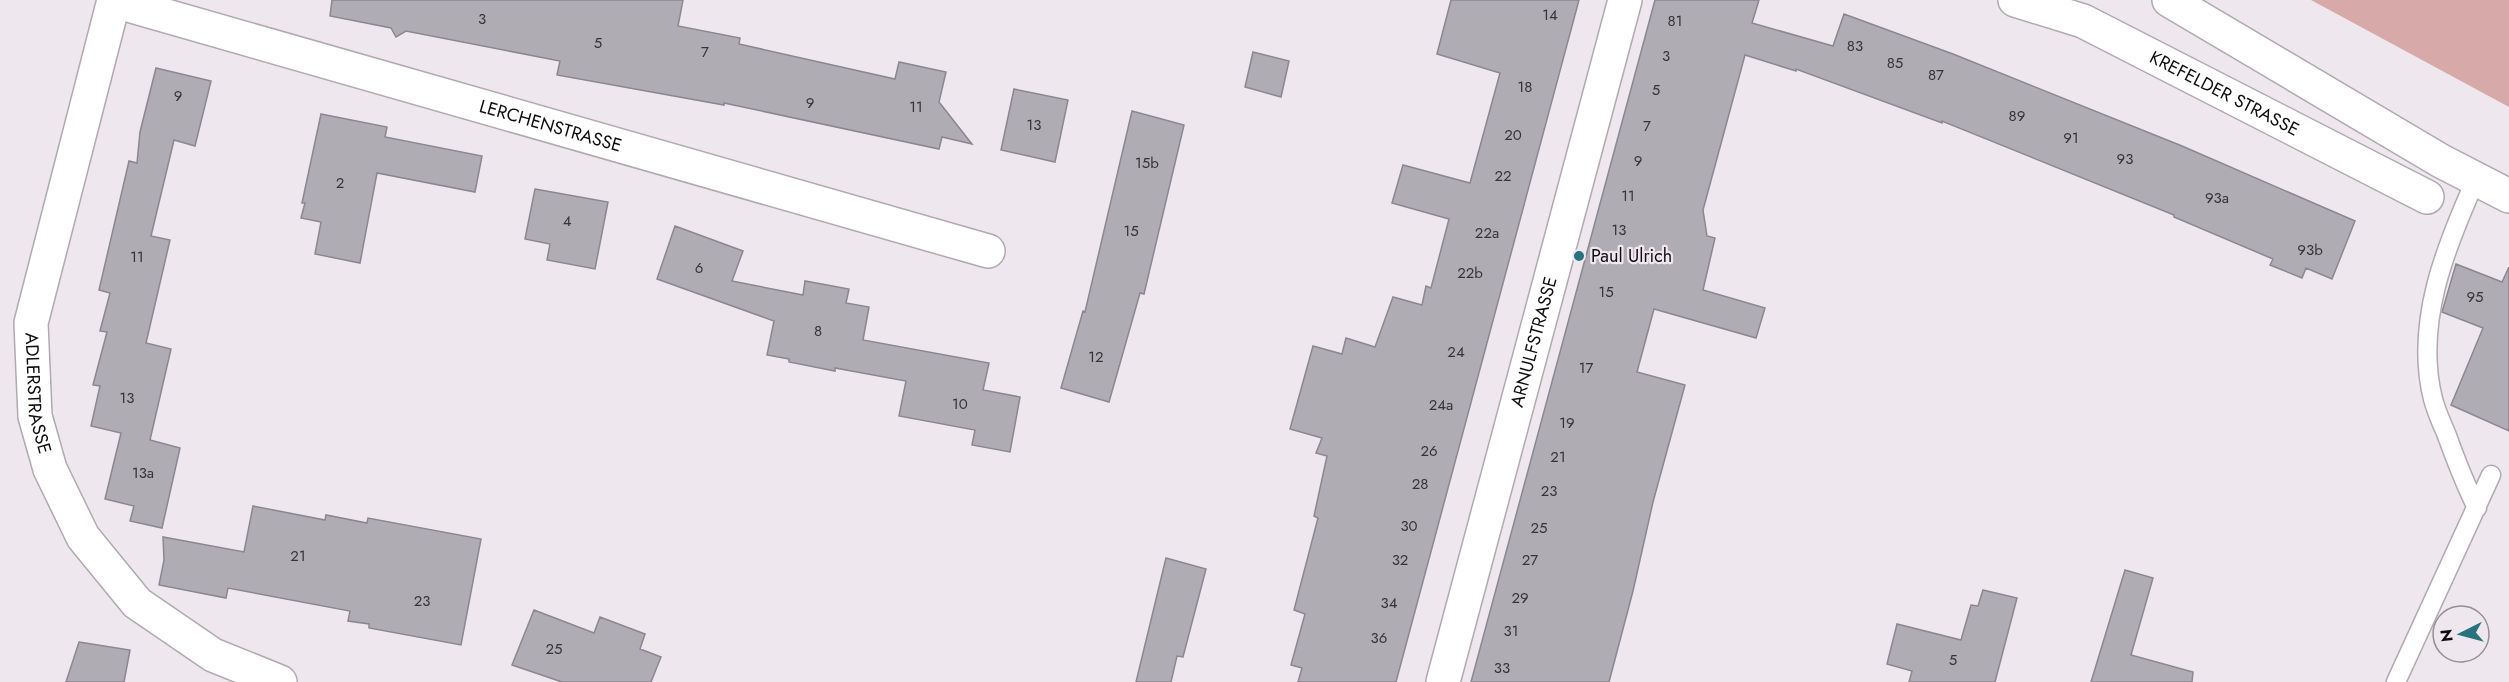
<svg xmlns="http://www.w3.org/2000/svg" width="2509" height="682" font-family="Jost,sans-serif">
  <style>
    .green { fill: #d7aaa9 }
    .building { fill: #b0acb4; stroke: #8b8790; stroke-width: 1.5 }
    .lines { fill: none; stroke-linecap: round; stroke-linejoin: round }
    .service-casing { stroke: #b1a9af; stroke-width: 21 }
    .minor-casing { stroke: #b1a9af; stroke-width: 36 }
    .secondary-casing { stroke: #b1a9af; stroke-width: 36 }
    .service { stroke: #fff; stroke-width: 18 }
    .minor { stroke: #fff; stroke-width: 33 }
    .secondary { stroke: #fff; stroke-width: 33 }
    .poi-dot { fill: #2a727d; stroke: #efe7ee; stroke-width: 2 }
    .labels { text-anchor: middle; stroke-width: 4.5; stroke-linejoin: round; paint-order: stroke }
    .number-label { font-size: 15px; fill: #373438 }
    .street-label { font-size: 18px; fill: #0f0c0e; stroke: #efe7ee }
    .poi-label { font-size: 18px; fill: #0f0c0e; stroke: #efe7ee; text-anchor: start }
  </style>
  <rect width="100%" height="100%" fill="#efe7ee"/>
  <!-- green -->
  <path class="green" d="M2311 0H2509V107Z"/>
  <!-- building -->
  <path class="building" d="M332 0H683L678 26 740 38 739 44 895 79 899 62 946 72 939 102 972 144 942 137 939 149 724 103V105L557 75 560 61 406 31 396 37 391 28 330 16Z
    M1451 0H1579L1396 682H1298L1302 668 1291 665 1305 614 1294 610 1318 518 1314 516 1327 456 1316 453 1322 438 1290 429 1313 346 1342 354 1346 338 1375 347 1393 297 1422 305 1426 286 1431 288 1449 219 1392 203 1403 165 1470 183 1500 73 1437 54Z
    M1655 0H1759L1752 23 1833 46 1844 14 1953 54 2182 146 2355 221 2332 279 2306 268 2302 278 2270 265 2273 259 2174 217V215L1942 121V123L1796 69V71L1745 55 1703 210 1707 236 1715 238 1703 290 1765 308 1756 338 1654 309 1637 372 1685 385 1653 502 1633 591 1609 682H1471Z
    M1253 52 1289 61 1281 97 1245 87Z
    M156 68 211 81 195 146 174 140 151 236 170 240 146 343 171 349 150 440 180 448 162 528 130 521 134 506 105 499 121 433 91 426 100 386 93 385 107 332 100 331 110 293 99 290 129 161 137 163 140 132Z
    M1014 89 1068 100 1055 162 1001 150Z
    M1132 111 1184 125 1144 294 1140 293 1109 402 1061 388 1083 311 1085 312Z
    M321 114 387 127 385 137 482 156 475 192 377 173 360 263 315 254 321 222 301 218 305 203H302Z
    M535 189 608 202 595 269 547 260 550 244 525 239Z
    M675 226 743 251 732 281 803 295 805 281 849 289 846 303 869 307 863 340 989 363 983 390 1020 397 1010 452 972 445 975 430 899 416 906 381 835 368V371L789 362V359L767 355 774 321 657 279Z
    M2456 264 2502 282 2509 267V431L2451 405 2483 328 2442 312Z
    M253 506 325 520 326 515 367 523 368 518 481 539 461 645 369 628V624L348 621 350 611 228 588 226 598 159 585 164 560 163 537 244 552Z
    M1166 558 1206 569 1183 657 1177 656 1171 682H1136Z
    M2125 570 2153 578 2131 655 2193 672 2192 682H2091Z
    M1983 590 2017 598 1995 682H1909L1912 671 1887 664 1897 624 1961 640 1971 605 1978 606Z
    M534 610 594 633 600 617 645 634 640 649 661 657 651 682H562L512 665Z
    M79 642 130 650 124 682H66Z"/>
  <g class="lines">
    <!-- service casing -->
    <g class="service-casing">
      <path id="service" d="M2476 179C2446 246 2414 323 2433 399 2436 410 2441 422 2446 433 2455 458 2465 484 2477 508
        M2396 682 2491 475"/>
    </g>
    <!-- minor casing -->
    <g class="minor-casing">
      <g id="minor">
        <path id="s1" d="M114 0 31 323 35 416 50 469 83 537 137 603 213 655 280 682"/>
        <path id="s2" d="M2015 0 2083 21 2427 197"/>
        <path id="s3" d="M114 1 988 251"/>
        <path id="s4" d="M1443 682 1625 0"/>
      </g>
    </g>
    <!-- secondary casing -->
    <g class="secondary-casing">
      <path id="secondary" d="M2169 0 2441 161 2509 196"/>
    </g>
    <!-- service -->
    <use href="#service" class="service"/>
    <!-- minor -->
    <use href="#minor" class="minor"/>
    <!-- secondary -->
    <use href="#secondary" class="secondary"/>
  </g>
  <!-- markers -->
  <circle class="poi-dot" cx="1579" cy="256" r="6"/>
  <g class="labels">
    <!-- number labels -->
    <g class="number-label">
      <text x="1550" y="20">14</text>
      <text x="482" y="24">3</text>
      <text x="1675" y="26">81</text>
      <text x="598" y="48">5</text>
      <text x="1855" y="51">83</text>
      <text x="705" y="57">7</text>
      <text x="1666" y="61">3</text>
      <text x="1895" y="68">85</text>
      <text x="1936" y="80">87</text>
      <text x="1525" y="92">18</text>
      <text x="1656" y="95">5</text>
      <text x="178" y="101">9</text>
      <text x="810" y="108">9</text>
      <text x="916" y="112">11</text>
      <text x="2017" y="121">89</text>
      <text x="1034" y="130">13</text>
      <text x="1647" y="131">7</text>
      <text x="1513" y="140">20</text>
      <text x="2071" y="143">91</text>
      <text x="2125" y="164">93</text>
      <text x="1638" y="166">9</text>
      <text x="1147" y="168">15b</text>
      <text x="1503" y="181">22</text>
      <text x="340" y="188">2</text>
      <text x="1628" y="201">11</text>
      <text x="2217" y="203">93a</text>
      <text x="567" y="226">4</text>
      <text x="1619" y="235">13</text>
      <text x="1131" y="236">15</text>
      <text x="1487" y="238">22a</text>
      <text x="2310" y="255">93b</text>
      <text x="137" y="262">11</text>
      <text x="699" y="273">6</text>
      <text x="1470" y="278">22b</text>
      <text x="1606" y="297">15</text>
      <text x="2475" y="302">95</text>
      <text x="818" y="336">8</text>
      <text x="1456" y="357">24</text>
      <text x="1096" y="362">12</text>
      <text x="1586" y="373">17</text>
      <text x="127" y="403">13</text>
      <text x="960" y="409">10</text>
      <text x="1441" y="410">24a</text>
      <text x="1567" y="428">19</text>
      <text x="1429" y="456">26</text>
      <text x="1558" y="462">21</text>
      <text x="143" y="478">13a</text>
      <text x="1420" y="489">28</text>
      <text x="1549" y="496">23</text>
      <text x="1409" y="531">30</text>
      <text x="1539" y="533">25</text>
      <text x="298" y="561">21</text>
      <text x="1400" y="565">32</text>
      <text x="1530" y="565">27</text>
      <text x="1520" y="603">29</text>
      <text x="422" y="606">23</text>
      <text x="1389" y="608">34</text>
      <text x="1511" y="636">31</text>
      <text x="1379" y="643">36</text>
      <text x="554" y="654">25</text>
      <text x="1953" y="665">5</text>
      <text x="1502" y="673">33</text>
    </g>
    <!-- street labels -->
    <g class="street-label">
      <text dy="6" stroke="none"><textPath href="#s2" startOffset="230">KREFELDER STRASSE</textPath></text>
      <text dy="6" stroke="none"><textPath href="#s3" startOffset="454">LERCHENSTRASSE</textPath></text>
      <text dy="6" stroke="none"><textPath href="#s4" startOffset="352">ARNULFSTRASSE</textPath></text>
      <text dy="6" stroke="none"><textPath href="#s1" startOffset="404">ADLERSTRASSE</textPath></text>
    </g>
    <!-- poi labels -->
    <g class="poi-label">
      <text x="1591" y="262">Paul Ulrich</text>
    </g>
  </g>
  <!-- north arrow -->
  <g transform="translate(2461 634) rotate(264)"><circle r="28" fill="#efe7ee" stroke="#958f94" stroke-width="1.5"/>
  <path d="M0-4.5L10 22L0 15L-10 22Z" fill="#2a727d"/>
  <text y="-9" font-size="16" font-weight="bold" text-anchor="middle" fill="#0f0c0e">N</text>
  </g>
</svg>
